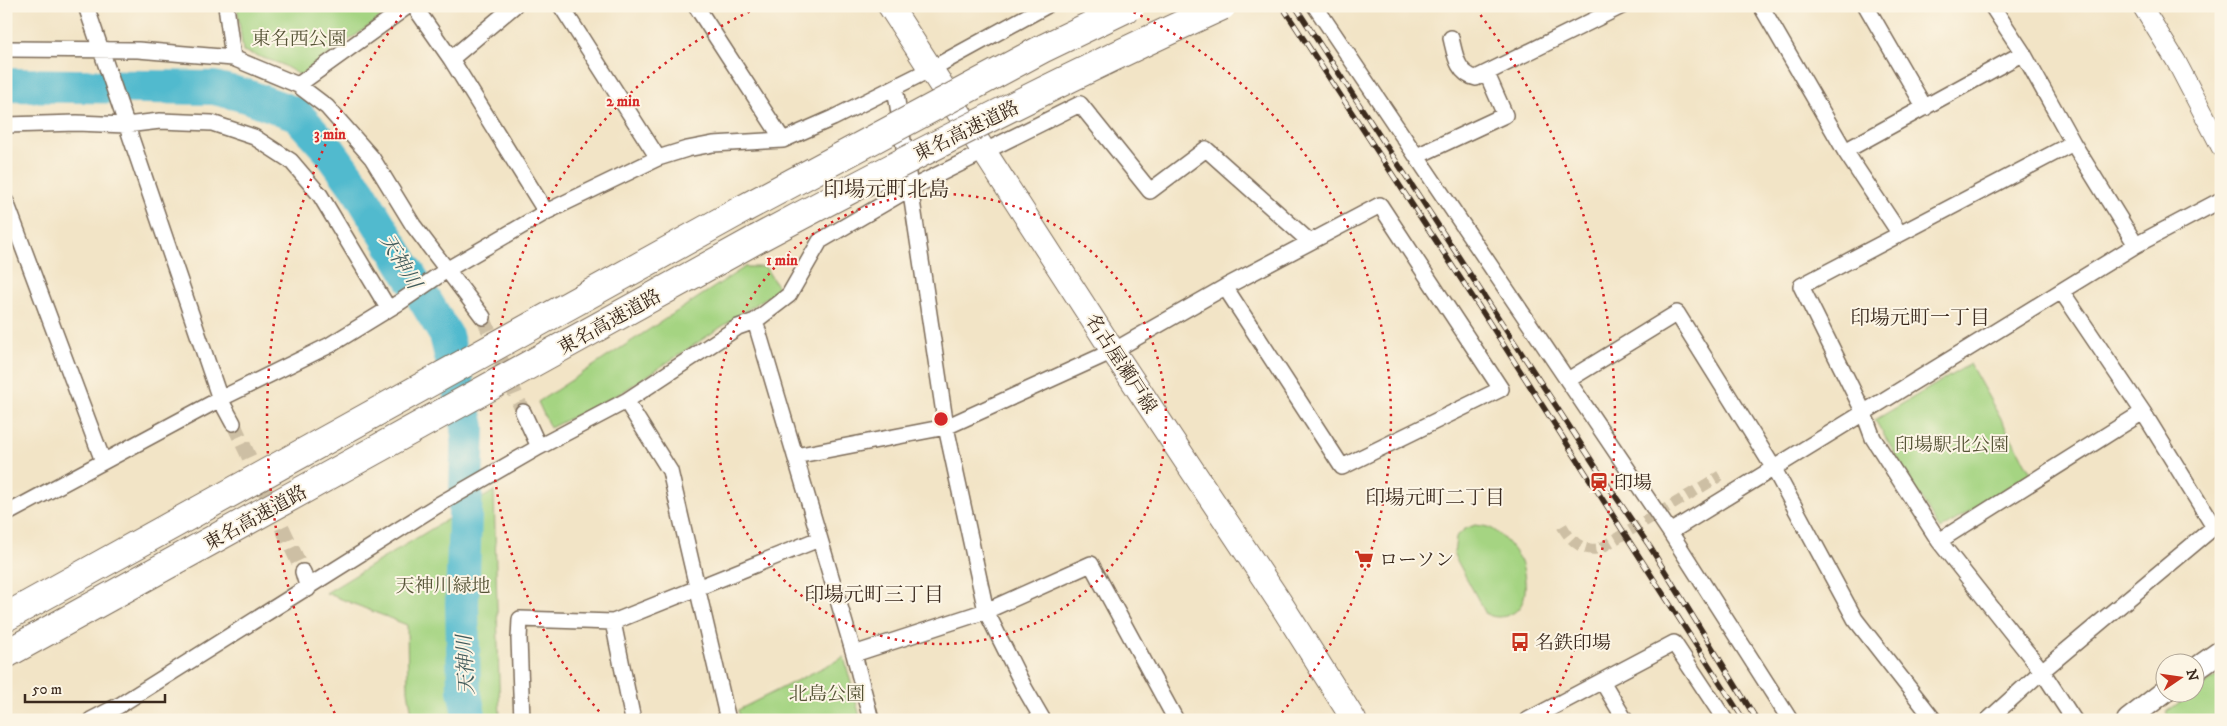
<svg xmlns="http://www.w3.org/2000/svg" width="2227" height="726" font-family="'IM FELL DW Pica','Noto Serif JP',serif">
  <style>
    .green { fill: #a5d482; stroke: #707f50 }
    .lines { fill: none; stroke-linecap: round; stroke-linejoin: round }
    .river { stroke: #51bace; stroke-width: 34 }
    .pedestrian-tunnel { stroke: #cdbfa4; stroke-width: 11; stroke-dasharray: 11 5.5; stroke-linecap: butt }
    .minor-tunnel { stroke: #cdbfa4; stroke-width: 15; stroke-dasharray: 15 8; stroke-linecap: butt }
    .minor-casing { stroke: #7b6b59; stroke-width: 18 }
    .tertiary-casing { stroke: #7b6b59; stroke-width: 21 }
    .secondary-casing { stroke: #7b6b59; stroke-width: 24 }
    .primary-casing { stroke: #7b6b59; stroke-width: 26 }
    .motorway-casing { stroke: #7b6b59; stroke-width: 30 }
    .minor { stroke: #fff; stroke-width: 15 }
    .tertiary { stroke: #fff; stroke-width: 19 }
    .secondary { stroke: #fff; stroke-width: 21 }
    .primary { stroke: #fff; stroke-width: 24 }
    .motorway { stroke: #fff; stroke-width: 28 }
    .rail-casing { stroke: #3b2a1e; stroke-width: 5.5 }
    .rail { stroke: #fcf5e5; stroke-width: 4; stroke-dasharray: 11; stroke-linecap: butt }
    .motorway-bridge-casing { stroke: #7b6b59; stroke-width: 30; stroke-linecap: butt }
    .motorway-bridge { stroke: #fff; stroke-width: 28 }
    .ring { fill: none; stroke: #d62828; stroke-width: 2.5; stroke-dasharray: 2.5 5 }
    .labels { text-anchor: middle; stroke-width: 4; stroke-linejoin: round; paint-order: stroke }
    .park-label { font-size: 19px; fill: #565437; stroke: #fcf5e5 }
    .street-label { font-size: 19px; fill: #3b2a1e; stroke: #fcf5e5 }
    .poi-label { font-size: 19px; fill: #3b2a1e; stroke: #fcf5e5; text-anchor: start }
    .water-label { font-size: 20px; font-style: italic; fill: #435c5c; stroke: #fcf5e5 }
    .neighbourhood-label { font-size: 20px; fill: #3b2a1e; stroke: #fcf5e5 }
    .quarter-label { font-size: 21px; fill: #3b2a1e; stroke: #fcf5e5 }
    .centre { fill: #d62828; stroke: #fcf5e5; stroke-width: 2.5 }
    .ring-label { font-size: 15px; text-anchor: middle; font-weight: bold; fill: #d62828; stroke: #fcf5e5; stroke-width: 4; stroke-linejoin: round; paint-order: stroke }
  </style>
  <rect width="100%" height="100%" fill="#fcf5e5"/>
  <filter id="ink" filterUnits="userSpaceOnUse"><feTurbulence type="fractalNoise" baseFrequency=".02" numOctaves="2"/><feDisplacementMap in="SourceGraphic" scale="10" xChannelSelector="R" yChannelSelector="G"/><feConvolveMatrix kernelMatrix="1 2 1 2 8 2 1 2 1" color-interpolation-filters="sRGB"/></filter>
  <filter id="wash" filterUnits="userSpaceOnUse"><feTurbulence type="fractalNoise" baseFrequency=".0096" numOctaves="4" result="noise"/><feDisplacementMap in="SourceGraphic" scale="20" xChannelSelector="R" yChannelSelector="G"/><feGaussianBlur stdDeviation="1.12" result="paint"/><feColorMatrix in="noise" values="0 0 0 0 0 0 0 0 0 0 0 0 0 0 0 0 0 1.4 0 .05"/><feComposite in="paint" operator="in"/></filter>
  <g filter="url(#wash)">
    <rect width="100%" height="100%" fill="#f2e4c6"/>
    <!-- green -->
    <path class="green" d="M237 6H397L300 75 281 64 243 51Z
      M745 267H765L779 289 621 393 550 428 538 402Z
      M1970 364 2031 473 1940 530 1875 420Z
      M494 491 500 720H413L408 690 407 625 326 593Z
      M1475 525C1482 526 1488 526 1494 530 1503 536 1516 552 1521 562 1527 579 1529 606 1511 614 1502 618 1495 618 1486 614L1454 555 1456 537 1465 529Z
      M844 657 861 720H740L738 710Z
      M2221 673V720H2171L2166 712Z"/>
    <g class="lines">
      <!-- river -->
      <path class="river" d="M6 85 214 88 247 96 296 114 329 150 360 193 446 335 468 427 462 604 464 690 470 720"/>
    </g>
  </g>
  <g filter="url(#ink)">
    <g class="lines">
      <!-- pedestrian-tunnel -->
      <path class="pedestrian-tunnel" d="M1562 526C1571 541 1583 553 1601 548L1720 476"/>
      <!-- minor-tunnel -->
      <path class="minor-tunnel" d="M483 317 523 412
        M233 423 303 572"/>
      <!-- minor casing -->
      <g class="minor-casing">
        <path id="minor" d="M86 6 220 399 233 423
          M226 6 233 58
          M414 6 451 59 546 212
          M561 6 658 158
          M696 6 783 140
          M1315 6 1670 532 1790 720
          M1761 6 1845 151 1900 234
          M1866 6 1925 108
          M1992 6 2023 53 2073 143 2136 245
          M1451 38C1455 54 1457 74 1476 78L1622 6
          M6 49 138 50 233 58 298 85 327 107 372 158 413 225 483 317
          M451 59 514 6
          M298 85 408 6
          M895 87 946 427 986 611 1025 689 1043 720
          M6 125 77 123 126 125 160 121 212 123 254 137 291 161 320 195 388 308
          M2073 143 1801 286 1863 411 1873 438 1939 541 2042 671 2074 720
          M1845 151 2023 53
          M1417 156 1505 115 1487 74
          M6 202 103 461
          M755 321 854 654 871 720
          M1568 380 1677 313 1773 467 1855 619 1934 720
          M626 401 670 471 728 720
          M523 412 539 447
          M795 456 946 427 1113 351 1225 287 1380 205 1501 389 1342 467 1225 287
          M6 514 220 399 330 345 400 302 448 269 546 212 658 158 687 149 713 144 783 140 833 118 931 69 1046 6
          M1670 532 2136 245 2221 200
          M1939 541 2143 412
          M303 572 308 589
          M613 622 633 720
          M854 654 986 611 1091 564 1176 720
          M1602 681 1625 720
          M91 720 120 705 438 505 539 447 626 401 738 327 755 321 789 295 820 241 909 189 1080 104 1150 191 1206 149 1310 242
          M522 720 519 639 520 619 613 622 819 539
          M1528 720 1674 643 1725 720
          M1988 720 2042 671 2214 527 2143 412 2062 292"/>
      </g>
      <!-- tertiary casing -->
      <g class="tertiary-casing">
        <path id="tertiary" d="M2142 6 2176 61 2221 147"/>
      </g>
      <!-- secondary casing -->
      <g class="secondary-casing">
        <path id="secondary" d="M2194 670 2221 651
          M2128 720 2164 692"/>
      </g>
      <!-- primary casing -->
      <g class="primary-casing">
        <path id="primary" d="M890 6 1113 351 1279 601 1354 720"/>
      </g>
      <!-- motorway casing -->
      <g class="motorway-casing">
        <path id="motorway" d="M6 617 743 209
          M6 654 757 239"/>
      </g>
      <!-- minor -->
      <use href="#minor" class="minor"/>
      <!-- tertiary -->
      <use href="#tertiary" class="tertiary"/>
      <!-- secondary -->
      <use href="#secondary" class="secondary"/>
      <!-- primary -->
      <use href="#primary" class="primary"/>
      <!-- motorway -->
      <use href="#motorway" class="motorway"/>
      <!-- rail casing -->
      <g class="rail-casing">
        <path id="rail" d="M1282 6 1478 305 1744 720
          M1295 6 1603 478 1650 547 1757 720"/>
      </g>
      <!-- rail -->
      <use href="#rail" class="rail"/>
      <!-- motorway-bridge casing -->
      <g class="motorway-bridge-casing">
        <path id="motorway-bridge" d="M743 209 1042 49 1131 6
          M757 239C910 157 1064 78 1222 6"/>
      </g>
      <!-- motorway-bridge -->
      <use href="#motorway-bridge" class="motorway-bridge"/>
    </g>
  </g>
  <!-- distance rings -->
  <g class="ring">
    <circle cx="941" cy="419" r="225"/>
    <path d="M604 717A450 450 0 0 1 762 6M1120 6A450 450 0 0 1 1278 717"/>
    <path d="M338 720A674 674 0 0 1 406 9M1476 9A674 674 0 0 1 1544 720"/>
  </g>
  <!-- icons -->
  <defs>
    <g id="station-bare" transform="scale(1.5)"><path d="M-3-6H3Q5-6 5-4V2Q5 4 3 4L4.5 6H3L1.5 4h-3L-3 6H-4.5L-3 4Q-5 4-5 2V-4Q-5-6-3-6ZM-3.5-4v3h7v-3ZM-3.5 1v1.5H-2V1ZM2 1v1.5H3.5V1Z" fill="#c8321e" stroke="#fcf5e5" stroke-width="2.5" paint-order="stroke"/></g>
    <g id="supermarket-bare" transform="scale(1.5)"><path d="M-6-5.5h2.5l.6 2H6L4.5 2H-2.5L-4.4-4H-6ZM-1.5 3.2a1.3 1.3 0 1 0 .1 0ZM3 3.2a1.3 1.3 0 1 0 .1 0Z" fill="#c8321e" stroke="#fcf5e5" stroke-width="2.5" paint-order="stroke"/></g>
    <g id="bus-bare" transform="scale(1.5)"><path d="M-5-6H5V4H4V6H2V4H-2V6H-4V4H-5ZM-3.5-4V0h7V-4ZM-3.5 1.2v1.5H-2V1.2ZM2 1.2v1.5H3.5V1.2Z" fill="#c8321e" stroke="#fcf5e5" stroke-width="2.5" paint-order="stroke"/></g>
  </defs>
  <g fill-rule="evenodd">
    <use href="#station-bare" x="1599" y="482"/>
    <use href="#supermarket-bare" x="1364" y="559"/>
    <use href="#bus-bare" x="1520" y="642"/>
  </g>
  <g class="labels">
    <!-- park labels -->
    <g class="park-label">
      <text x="299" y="45">東名西公園</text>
      <text x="1952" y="451">印場駅北公園</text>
      <text x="443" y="592">天神川緑地</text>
      <text x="827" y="700">北島公園</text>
    </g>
    <!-- street labels -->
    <g class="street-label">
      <text transform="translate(966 130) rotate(-26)" y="7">東名高速道路</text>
      <text transform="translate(609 321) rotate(-29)" y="7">東名高速道路</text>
      <text transform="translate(1122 363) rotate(57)" y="7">名古屋瀬戸線</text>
      <text transform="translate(255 517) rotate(-29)" y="7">東名高速道路</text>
    </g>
    <!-- poi labels -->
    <g class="poi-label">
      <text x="1614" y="489">印場</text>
      <text x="1379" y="566">ローソン</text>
      <text x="1535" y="649">名鉄印場</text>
    </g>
    <!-- water labels -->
    <g class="water-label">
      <text transform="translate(401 261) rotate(59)" y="7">天神川</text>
      <text transform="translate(465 665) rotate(-93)" y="7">天神川</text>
    </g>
    <!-- neighbourhood labels -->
    <g class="neighbourhood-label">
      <text x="1920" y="324">印場元町一丁目</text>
      <text x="1435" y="504">印場元町二丁目</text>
      <text x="874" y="601">印場元町三丁目</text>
    </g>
    <!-- quarter labels -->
    <g class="quarter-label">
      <text x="886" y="196">印場元町北島</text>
    </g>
  </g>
  <circle cx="941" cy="419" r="8" class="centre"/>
  <g class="ring-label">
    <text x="623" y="106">2 min</text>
    <text x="330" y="139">3 min</text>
    <text x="782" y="265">1 min</text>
  </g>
  <!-- margin -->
  <rect width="2227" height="726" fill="none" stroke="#fcf5e5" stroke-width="25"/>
  <!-- north arrow -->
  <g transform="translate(2180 678) rotate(77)"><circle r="24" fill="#fcf5e5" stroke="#afa495"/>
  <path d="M0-4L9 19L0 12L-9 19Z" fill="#c8321e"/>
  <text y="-8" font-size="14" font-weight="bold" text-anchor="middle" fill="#3b2a1e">N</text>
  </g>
  <!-- scale -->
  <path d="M25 694v8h140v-8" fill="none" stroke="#3b2a1e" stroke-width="2.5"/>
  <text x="32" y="694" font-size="15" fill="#3b2a1e" stroke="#fcf5e5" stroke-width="4" paint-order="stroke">50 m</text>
</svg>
